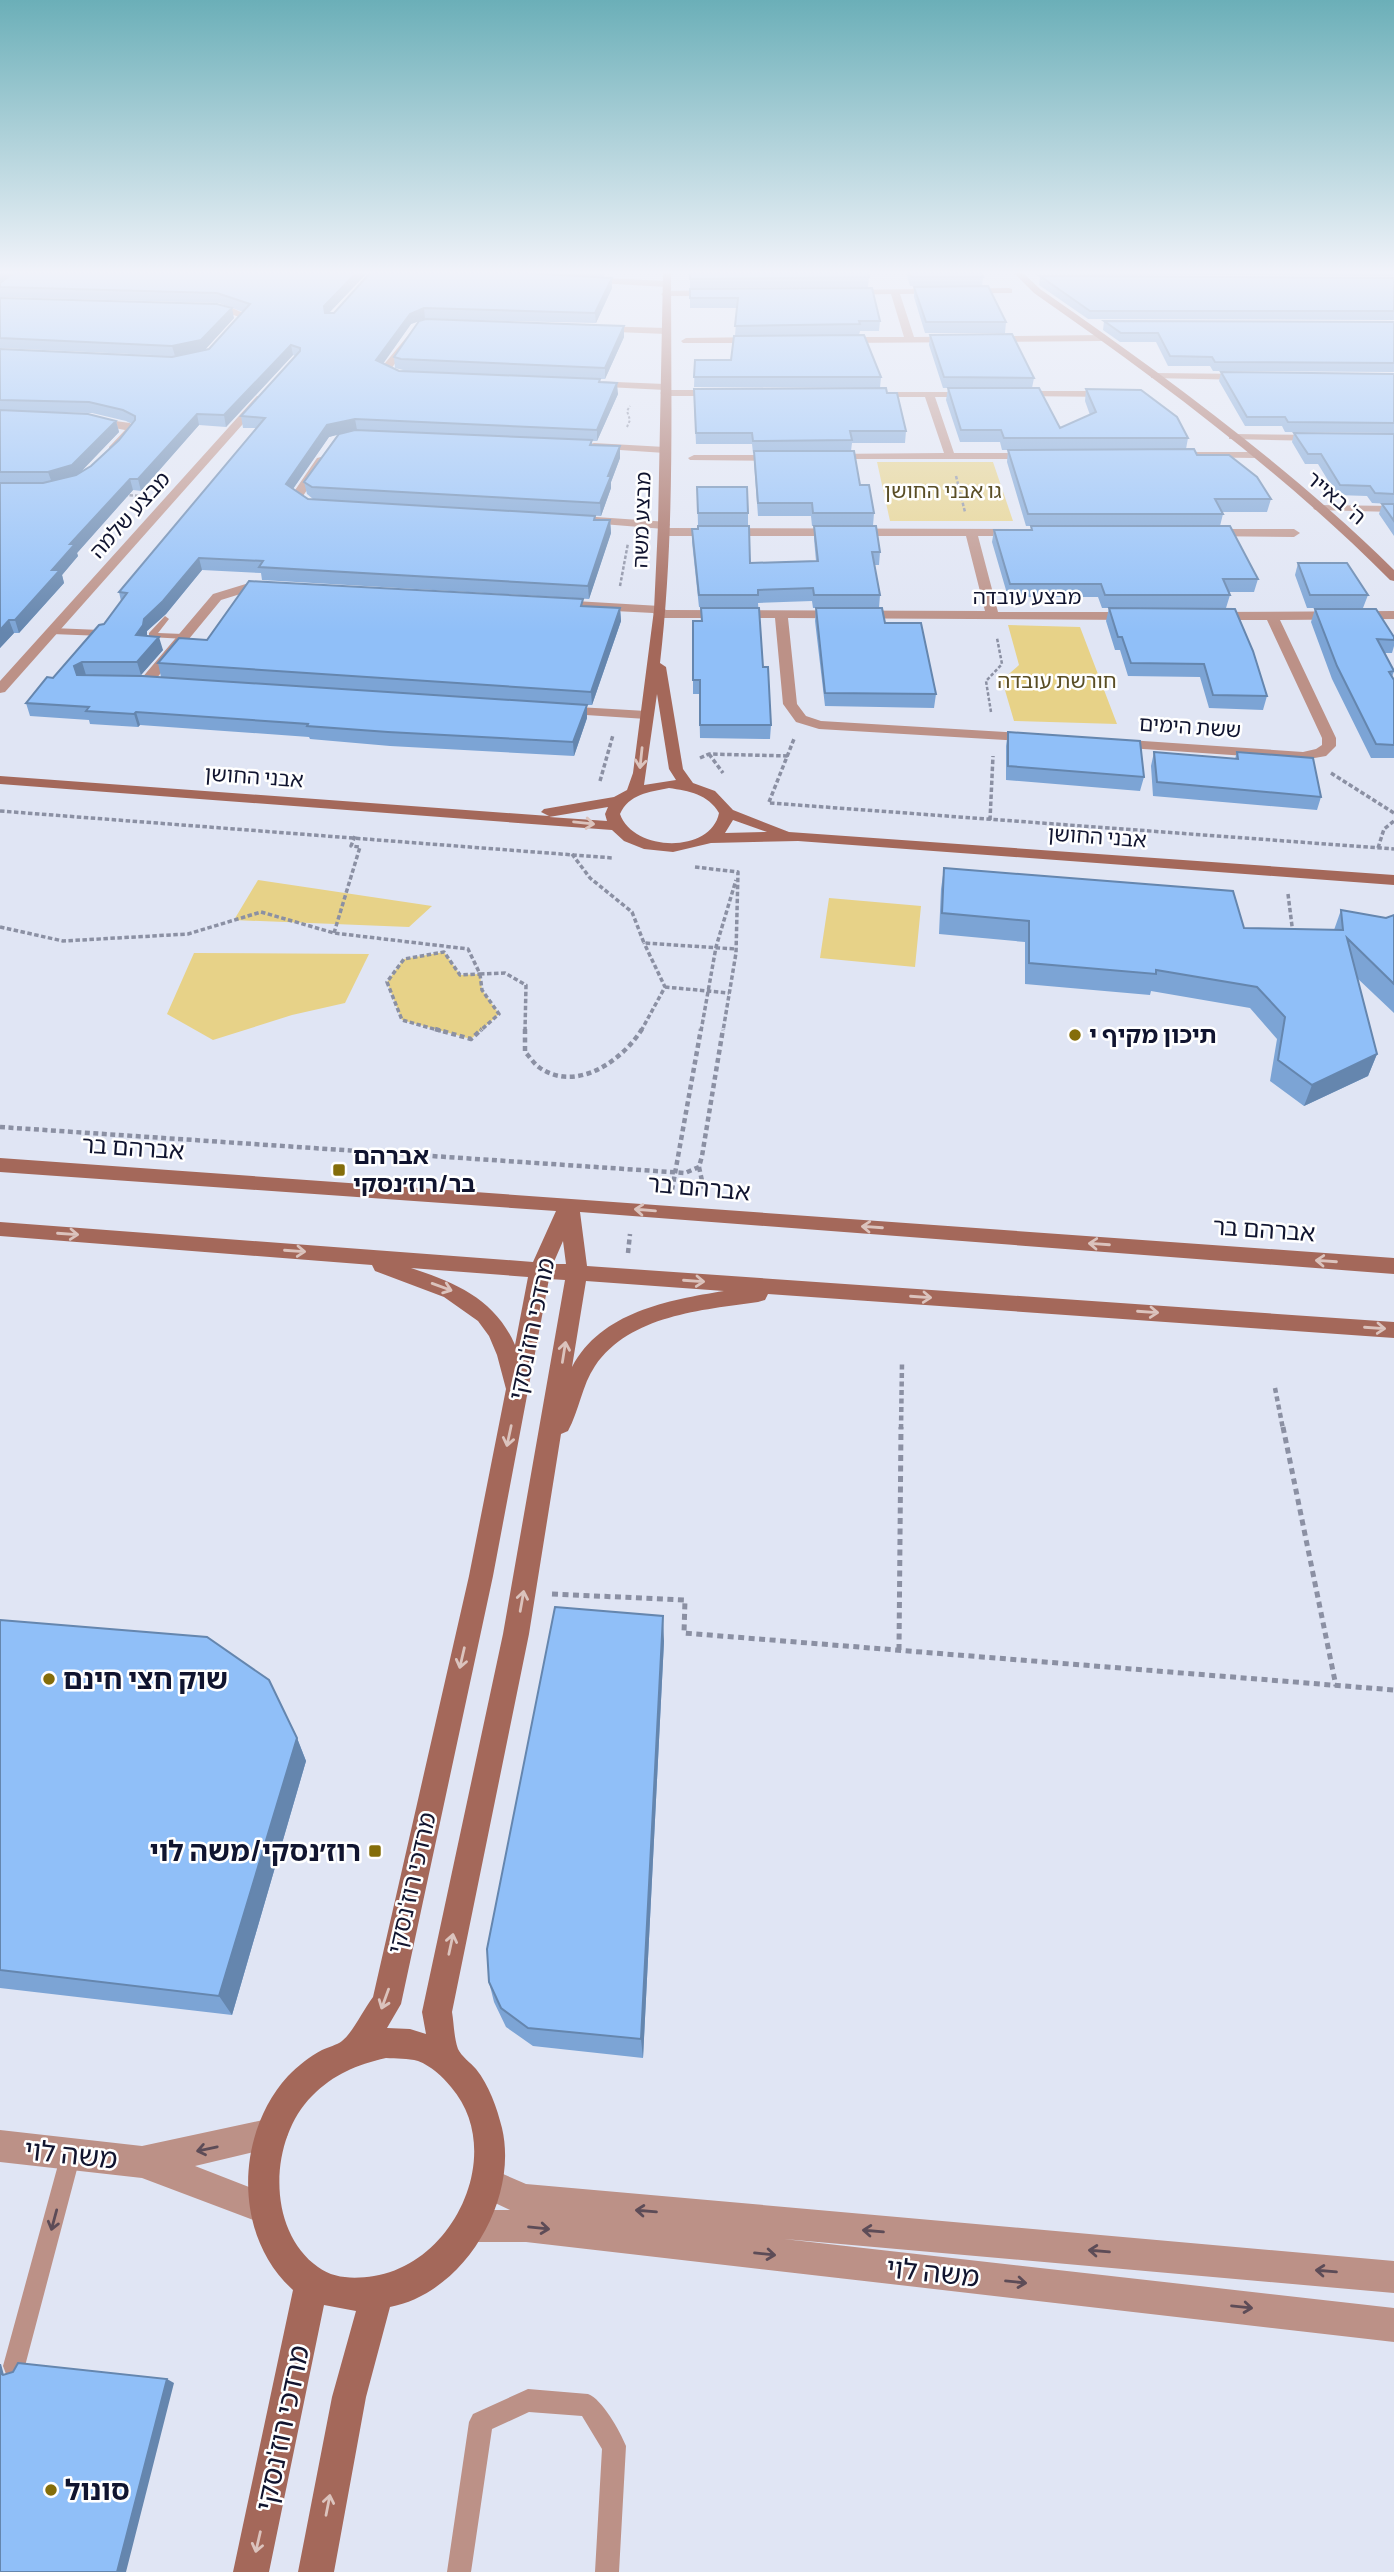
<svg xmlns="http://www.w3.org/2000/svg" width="1394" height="2572" font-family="Manrope,'Noto Sans Hebrew',sans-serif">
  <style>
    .green { fill: #e7d288 }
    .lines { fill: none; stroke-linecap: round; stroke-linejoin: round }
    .path-far4 { stroke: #8b90a3; stroke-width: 2; stroke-dasharray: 2.5 2; stroke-linecap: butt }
    .path-far3 { stroke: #8b90a3; stroke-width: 2.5; stroke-dasharray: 3.5 2; stroke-linecap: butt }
    .path-far2 { stroke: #8b90a3; stroke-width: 3.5; stroke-dasharray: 4.5 2.5; stroke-linecap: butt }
    .path-far1 { stroke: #8b90a3; stroke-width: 4.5; stroke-dasharray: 5 3.5; stroke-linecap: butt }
    .path { stroke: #8b90a3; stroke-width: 5; stroke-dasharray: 6 4.5; stroke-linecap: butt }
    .lane { fill: #bc9187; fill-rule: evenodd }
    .street { fill: #bc9187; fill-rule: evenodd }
    .secondary { fill: #a4685a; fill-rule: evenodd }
    .wall { fill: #7ca4d5; fill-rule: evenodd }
    .shaded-wall { fill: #6586ae }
    .building { fill: #90bff8; stroke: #6586ae; stroke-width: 2 }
    .oneway { stroke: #dbc3bd }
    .oneway2 { stroke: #5d4c57 }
    .poi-dot { fill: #846d0a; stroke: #fff; stroke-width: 2.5 }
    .labels { text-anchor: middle; stroke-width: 5; stroke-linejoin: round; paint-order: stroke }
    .far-park-label { font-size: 21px; fill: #5a4e26; stroke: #fff }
    .far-street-label { font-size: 21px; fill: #10142f; stroke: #fff }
    .poi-label { font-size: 24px; font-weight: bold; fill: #10142f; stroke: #fff; text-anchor: start }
    .street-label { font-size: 24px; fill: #10142f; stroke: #fff }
    .near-poi-label { font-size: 28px; font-weight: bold; fill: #10142f; stroke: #fff; text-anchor: start }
    .near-street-label { font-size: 28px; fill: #10142f; stroke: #fff }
  </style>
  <rect width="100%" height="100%" fill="#e0e5f4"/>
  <!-- green -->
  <path class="green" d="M877 462H993L1013 521H890Z
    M1008 625 1080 627 1117 724 1014 721 1002 680 1019 665Z
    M258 880 432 906 409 927 234 920Z
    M829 898 921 906 915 967 820 958Z
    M444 952 460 975 480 974 482 990 499 1014 471 1039 402 1020 387 982 404 959Z
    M194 953 369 954 345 1003 292 1015 213 1040 167 1014Z"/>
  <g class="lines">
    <!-- path-far4 -->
    <path class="path-far4" d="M627 427 630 420 627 411 630 406"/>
    <!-- path-far3 -->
    <path class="path-far3" d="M956 476 965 512
      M124 495 143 496
      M620 586 628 543
      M991 712 986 681 1002 664 997 638"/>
    <!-- path-far2 -->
    <path class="path-far2" d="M709 754 723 773
      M700 758 709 754 789 756
      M1331 773 1394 813
      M600 781 613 735
      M769 802 794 739
      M770 803 1394 849
      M0 811 613 858
      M990 820 993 756
      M1378 848 1384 829 1394 821
      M572 854 590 878 632 912 644 943 736 949
      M695 867 738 872 736 953 723 1031
      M1288 894 1293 934
      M0 927 63 941 188 934 261 912 334 933 468 949 480 974
      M334 933 360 847 351 846 355 836
      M480 974 482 990 499 1014 480 1031
      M480 974 505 973 526 985 525 1031
      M665 987 729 993
      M441 1031 402 1020 387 982 404 959 444 952 460 975 480 974
      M641 1031 665 987 644 943
      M701 1031 716 947 736 880"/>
    <!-- path-far1 -->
    <path class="path-far1" d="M435 1029 471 1039 482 1029
      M525 1029V1052C530 1057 534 1064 540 1068 577 1093 623 1060 642 1029
      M0 1127 685 1173 699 1167 702 1156 723 1029
      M699 1167 704 1190
      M672 1190 701 1029
      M628 1253 630 1234
      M1275 1388 1283 1429
      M901 1429 902 1363"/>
    <!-- path -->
    <path class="path" d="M1283 1427 1336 1686
      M552 1594 685 1600 684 1633 1394 1690
      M899 1650 901 1427"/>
    <!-- lane -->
    <path class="lane" d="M165 616 169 619 158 633 183 634 187 637 186 639 149 637V633Z
      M107 625 111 628 103 636 52 634 48 631 52 628 101 630Z
      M71 2144 78 2147 81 2154 25 2366 22 2374 14 2377 6 2374 3 2366 61 2154 64 2147Z
      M528 2389 588 2394C602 2399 620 2431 626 2446L619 2572H595L602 2449 582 2416 529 2412 492 2429 471 2572H447L469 2422 473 2414Z"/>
    <!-- street -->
    <path class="street" d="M585 277 666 281 670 284 666 287 582 282V278Z
      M1009 288 1012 289V293L900 294 914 337 1103 335 1108 338 1103 341 839 343 834 340 839 337H904L891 294 846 295 841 292 843 290Z
      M666 291 716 290 721 293 716 296H663L661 294Z
      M202 306 230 307 250 316 229 336 224 333 239 317 228 313 202 310Z
      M595 326 666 328 671 331 666 334 592 331 590 329Z
      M410 333 415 336 391 369 412 374V378L393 377 381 372V368Z
      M686 338 761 337 766 340 761 343H683L681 341Z
      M1155 373 1248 374 1253 377 1248 380 1151 378V374Z
      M591 381 665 384 670 387 666 390H723L728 393 723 396H665L660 393 665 390 587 386V382Z
      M1014 391H1115L1120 394 1115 397 1010 396V392Z
      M866 392H979V396L975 397H935L954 453H1035L1041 456 1035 459H822L820 457 826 454 944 453 925 397H870L865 394Z
      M257 396 266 398 5 692 0 693V681Z
      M87 417 130 423 136 430 117 451H109V447L125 430 83 422V418Z
      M1233 434 1322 435 1327 438 1322 441 1229 439V435Z
      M594 443 665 447 670 450 665 453 590 448V444Z
      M1190 452H1254L1259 455 1254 458 1186 457V453Z
      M694 455H780L786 458 780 461 690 460 688 458Z
      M321 457 327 460 303 496 322 505 316 508 297 504 291 496 317 458Z
      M1319 505 1394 506V512L1315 510 1313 508Z
      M582 516 668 522 670 525 665 528 1022 529 1028 533 1026 536H978L998 612H1136L1142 616 1136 620 788 618 797 704 806 716 821 721 1037 734 1044 738 1037 742 819 729 796 722 783 704 775 618H659L653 613 558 608 552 604 558 600 660 606 666 610 985 611 966 536H664L658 532 664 529 578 522 576 520Z
      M1205 529H1294L1300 533 1294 537 1201 536 1199 533Z
      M270 582 276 586 274 589 250 591 221 600 151 685H141V679L213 594 249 583Z
      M1394 611V619L1280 620 1336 738V746L1326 756 1303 760 1114 747 1107 743 1114 739 1303 752 1316 749 1322 745V738L1267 620H1211L1205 616 1211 612Z
      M561 706 646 711 653 715 646 719 556 713 554 710Z
      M272 2118 283 2123 288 2134 283 2145 195 2166 275 2197 280 2208 275 2219 264 2224 142 2178 0 2162V2130L142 2146Z
      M487 2167 526 2184 1394 2261V2293L784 2239 1394 2308V2342L526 2242H471L460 2237 455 2226 460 2215 471 2210H510L476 2194 471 2183 476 2172Z"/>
    <!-- secondary -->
    <path class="secondary" d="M663 273H671C671 403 675 534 660 663L666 667 683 769 693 783 715 791 733 810 789 832 1394 875V885L798 841 711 843 673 852 644 849 624 841 612 830 0 784V776L549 816 541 812 544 809 614 797 627 790 633 773 654 610 658 525ZM657 694 669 769 676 780 644 785ZM669 788C689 791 708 794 719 813 711 854 633 852 620 814 629 794 649 792 669 788ZM608 807 605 814 607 821 549 817ZM733 820 767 832 725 833Z
      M1014 273H1023L1040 289C1160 372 1291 468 1394 570V581L1390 580C1285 474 1156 378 1034 293Z
      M0 1158 1394 1258V1274L580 1212 587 1266 1394 1322V1338L768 1294 765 1300 758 1302C702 1310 630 1315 595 1366 582 1385 579 1411 568 1431L561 1434 529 1634 452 2012C454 2024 454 2038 458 2049 461 2056 471 2063 476 2069 489 2085 497 2108 502 2128 519 2200 464 2293 390 2307L366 2397 334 2572H298L332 2397 356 2311 324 2305 269 2572H233L293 2290C233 2236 235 2134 288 2076 298 2066 310 2056 322 2050 328 2047 337 2045 342 2041 354 2031 363 2010 373 1997L469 1576 506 1389 497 1355 489 1336 478 1321 444 1297 375 1271 372 1265 0 1236V1222L533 1262 556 1211 0 1172ZM563 1241 566 1264H553ZM411 1268 528 1277 515 1345C495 1299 456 1283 411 1268ZM549 1279 565 1280 503 1634 422 2012 426 2034 410 2029 387 2028 401 2004 493 1576ZM586 1281 724 1291C668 1300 601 1312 572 1367ZM386 2058C396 2059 408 2058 418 2061 431 2066 442 2076 451 2087 507 2152 454 2264 374 2276 355 2279 334 2279 318 2267 266 2230 269 2139 312 2096 334 2074 356 2065 386 2058Z"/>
  </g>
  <!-- wall -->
  <path class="wall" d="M367 273 329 313H334L370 273H605L604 276 541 274 612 278V288L596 323 425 319 411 324 383 363 399 371 403 370 395 368 394 357 624 337 605 379H600V382L618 394 597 441H592V445L620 446V458L611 482V488L601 516 479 509 595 516V520H610L611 533 589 599 262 580 261 573 202 570 166 614 147 631V636L163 650 141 675 161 677 158 663 207 640 584 606 620 608 621 621 592 705H587V718L574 756 390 746 310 739 309 737 140 725 138 727 90 724 89 720 30 716 26 703 53 678 104 624 121 601 119 592 256 428H243L241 416 295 356 293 355 226 427 199 425 141 491 133 490 77 553 78 556 62 575 64 583 19 633H14L0 648V349L174 356 0 348V298L234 318 204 350 209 349 243 312 219 303 0 297V283ZM37 412 92 413 126 421 132 424 119 440 91 466 79 473 119 432 116 421ZM338 434 304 482 307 494 313 499H308L293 489 329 437Z
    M690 273 869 277 868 287 690 288Z
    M906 273H981L983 277 982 286H910Z
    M1033 273H1394V276L1034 274Z
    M1040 276 1394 278V320L1088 319 1039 285Z
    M914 287 1006 322 1005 333H925L914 297Z
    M690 289 880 321 879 331H860L859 335 881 377 880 388 694 387 695 360H731L735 336 737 308H690Z
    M1104 321 1394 322V372L1213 371 1210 366H1168L1156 342H1120L1103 330Z
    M930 335 1034 378 1032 388 1060 428 1090 415 1085 401 1086 389 1188 438 1186 449 1271 499 1267 512H1222L1223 514 1220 526 1258 579 1254 592H1228L1230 595 1226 608 1267 696 1263 710 1209 708 1200 677 1128 676 1120 650H1115L1106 621 1109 608H1102L1098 597H1008L992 542 994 530H1031V526H1144H1026L1007 462 1008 450H1002L1000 442H960L946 400 948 388H973H943L929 345Z
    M1221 372 1394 374V433L1285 432 1282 426H1245L1219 381Z
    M694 400 906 431 905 443H852L851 451 860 485 874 513 873 526H812L811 516H758L754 463V453H753L752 444H696Z
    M1294 433 1394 434V536L1379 514 1382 504H1391L1372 503 1367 496 1337 495 1318 464H1305L1292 442Z
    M697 487 748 513V526L698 525Z
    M814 526 880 552 879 565H874L880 595 879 608 885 623 936 694 934 708 825 706 815 621 816 608H813L812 601 758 603 763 667 771 725 770 739 700 738 699 694H693V621H701V608H742L699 607 692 542V529L750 563 816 561 814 539Z
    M1298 563 1368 595 1363 608H1307L1295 575Z
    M1315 609 1394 637V646L1392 653H1384L1394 671 1392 677 1394 680V758H1371L1332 679 1311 622Z
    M1008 732 1144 777 1140 791 1006 780V746Z
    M1154 752 1235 759 1237 752 1321 797 1317 810 1153 796 1151 766Z
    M944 868 1244 928 1334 930 1341 910 1386 918 1394 915V1013L1356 977 1377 1054 1368 1076 1304 1106 1270 1081 1277 1039 1250 1008 1151 991 1150 995 1025 984V942L939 934 941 889Z
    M0 1620 297 1738 306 1761 232 2015 0 1988Z
    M664 1641 643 2058 533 2046 506 2027 494 2002 489 1982Z"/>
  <!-- shaded-wall -->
  <path class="shaded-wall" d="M0 273H12L0 282Z
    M356 273H367L326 316 325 313 324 306Z
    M612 278V288L596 323 595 313Z
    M232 308 234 318 204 351 175 356 172 346Z
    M424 308 425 319 411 324 378 371 376 360 410 314Z
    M624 326V337L605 379V368Z
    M291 345 293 355 226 427 224 415Z
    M617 383 618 394 597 441V430Z
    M197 414 199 425 141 491 138 479Z
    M355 419 357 430 329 437 288 496 286 484 327 425Z
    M116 421 119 432 76 477 52 483 48 472Z
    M620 446V458L611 482V488L601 516 600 503 608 476Z
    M130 479 133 490 77 553 78 556 62 575 64 583 19 633 15 620 70 544Z
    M610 520 611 533 589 599 588 586Z
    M199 558 202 570 166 614 147 631V638L136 635 144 619Z
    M620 608 621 621 592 705 591 692Z
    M9 620 14 633 0 648V630Z
    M159 637 163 650 141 675 137 662Z
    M82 662 86 675 78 679 74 666Z
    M587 705V718L574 756 573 742Z
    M136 712 140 725 138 727 134 714Z
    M1377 1054 1368 1076 1304 1106 1312 1085Z
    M663 1616 664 1641 643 2058 641 2039Z
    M297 1738 306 1761 232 2015 219 1996Z
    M0 2364H1L4 2375 0 2373Z
    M167 2379 174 2383 126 2572H117Z"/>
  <!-- building -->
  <path class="building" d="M14 273H356L324 306 325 313H334L370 273H527L612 278 595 313 424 308 410 314 376 360 399 371 600 379 599 382 617 383 597 430 355 419 327 425 286 484 308 499 595 516 594 520H610L588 586 259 567 263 561 199 558 163 601 144 619 143 625 136 635 159 637 137 662H82L74 666 77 675 142 676 587 705 573 742 388 732 307 726 308 724 136 712 134 714 86 711 89 707 26 703 47 677 53 678 99 625 104 624 127 593 119 592 265 418 241 416 300 351V348L291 345 224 415 197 414 138 479H130L70 544H75L52 570H60L15 620H9L0 630V483H43L76 475 91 466 119 440 135 420V416L123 410 89 402 0 400V349L172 357 209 349 250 304 217 293 0 287V283Z
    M690 273H868L869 277 690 279Z
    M909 273H981L983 277H911Z
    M1040 276 1394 278V311H1090Z
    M988 286 1006 322H926L914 287Z
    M872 288 880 321H859L860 324 735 326 738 298H690V289Z
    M0 298 217 304 232 308 201 340 172 346 0 338Z
    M426 319 624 326 605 368 401 359 394 357 419 321Z
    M1104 321 1394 322V363L1215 362 1212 357 1170 356 1158 333H1121Z
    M1012 334 1034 378 944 377 930 335Z
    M864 335 881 377H694L695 360H731L734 336Z
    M1221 372 1394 374V423L1288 422 1285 417H1247Z
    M886 388 887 393H897L906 431H850L852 440 753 441 752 433H696L694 389Z
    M948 388H1039L1060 428 1096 412 1086 389 1141 390 1177 417 1188 438H1004L1001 430H961Z
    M0 410 88 414 116 421 72 465 48 472H0Z
    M355 430 592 440 590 445 620 446 608 476H611L600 503 312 487 304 482 339 434Z
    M1294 433 1394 434V494L1375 493 1370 486 1340 485 1321 454H1308Z
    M1194 449 1197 455H1229L1257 477 1271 499H1215L1223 514H1028L1008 450Z
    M754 451H854L860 485H869L874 513H813L812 503H758Z
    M697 487H747L748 513H698Z
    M1382 504H1394V521Z
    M698 526H749L750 563 818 561 814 526H876L880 552H872L880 595H814L813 588 758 590V595H699L692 529H698Z
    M1031 526H1230L1258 579H1223L1230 595H1105L1101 584H1010L994 530H1032Z
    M1298 563H1347L1368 595H1310Z
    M249 581 583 599 581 606 620 608 591 692 158 663 179 638 207 640Z
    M701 608H759L763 667H768L771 725H700V680H693V621H702Z
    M816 608H882L885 623H921L936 694 825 693Z
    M1109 608 1235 609 1253 651 1267 696 1213 695 1204 664 1131 663 1122 637H1118Z
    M1315 609H1376L1394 637V640L1377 639 1394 671 1389 672 1394 680V745L1376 744 1337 666Z
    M1008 732 1140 741 1144 777 1008 766Z
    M1154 752 1238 759 1237 752 1313 758 1321 797 1157 782Z
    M944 868 1233 891 1244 928 1343 930 1341 910 1386 918 1394 915V984L1347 938 1377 1054 1312 1085 1278 1060 1285 1017 1257 987 1156 970V974L1029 963V921L942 913Z
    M555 1607 663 1616 641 2039 528 2028 501 2008 489 1982 487 1949Z
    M0 1620 207 1637 269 1680 297 1738 219 1996 0 1970Z
    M18 2363 167 2379 117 2572H0V2373L3 2375 13 2372Z"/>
  <!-- one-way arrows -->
  <defs><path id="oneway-shaft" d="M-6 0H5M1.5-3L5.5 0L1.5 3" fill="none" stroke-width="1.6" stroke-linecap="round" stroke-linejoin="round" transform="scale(1.75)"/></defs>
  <g class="oneway">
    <use href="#oneway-shaft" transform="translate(641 758) rotate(96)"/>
    <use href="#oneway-shaft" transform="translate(584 823) rotate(6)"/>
    <use href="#oneway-shaft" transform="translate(645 1210) rotate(-175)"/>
    <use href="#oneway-shaft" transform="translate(872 1227) rotate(-176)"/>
    <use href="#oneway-shaft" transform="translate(68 1234) rotate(4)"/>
    <use href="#oneway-shaft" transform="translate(1099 1244) rotate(-176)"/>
    <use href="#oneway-shaft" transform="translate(295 1251) rotate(4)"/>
    <use href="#oneway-shaft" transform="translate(1326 1261) rotate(-176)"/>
    <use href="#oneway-shaft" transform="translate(694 1281) rotate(4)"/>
    <use href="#oneway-shaft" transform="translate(442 1287) rotate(20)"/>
    <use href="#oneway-shaft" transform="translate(921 1297) rotate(4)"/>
    <use href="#oneway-shaft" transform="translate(1148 1312) rotate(4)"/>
    <use href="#oneway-shaft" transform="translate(1375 1328) rotate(4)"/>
    <use href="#oneway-shaft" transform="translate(564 1352) rotate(-81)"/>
    <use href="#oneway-shaft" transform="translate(509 1436) rotate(102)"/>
    <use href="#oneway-shaft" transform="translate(522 1601) rotate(-80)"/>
    <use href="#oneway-shaft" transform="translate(462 1658) rotate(103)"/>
    <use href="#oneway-shaft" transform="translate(451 1944) rotate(-78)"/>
    <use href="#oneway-shaft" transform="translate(385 1999) rotate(110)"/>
    <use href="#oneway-shaft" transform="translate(328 2505) rotate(-79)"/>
    <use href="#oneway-shaft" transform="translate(258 2542) rotate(103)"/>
  </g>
  <g class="oneway2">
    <use href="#oneway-shaft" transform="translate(207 2149) rotate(168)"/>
    <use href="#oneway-shaft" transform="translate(646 2211) rotate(-175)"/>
    <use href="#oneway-shaft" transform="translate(54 2220) rotate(105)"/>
    <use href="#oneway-shaft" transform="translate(539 2228) rotate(6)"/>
    <use href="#oneway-shaft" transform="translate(873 2231) rotate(-175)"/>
    <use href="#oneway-shaft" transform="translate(1099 2251) rotate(-175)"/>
    <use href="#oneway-shaft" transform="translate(765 2254) rotate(6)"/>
    <use href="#oneway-shaft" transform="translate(1326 2271) rotate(-175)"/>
    <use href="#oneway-shaft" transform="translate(1016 2282) rotate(6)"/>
    <use href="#oneway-shaft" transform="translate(1242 2307) rotate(6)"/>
  </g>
  <!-- sky -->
  <linearGradient id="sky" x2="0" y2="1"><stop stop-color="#6bafb8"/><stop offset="0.43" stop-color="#f1f3fa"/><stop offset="1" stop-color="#f1f3fa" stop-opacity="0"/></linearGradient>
  <rect width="1394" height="633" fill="url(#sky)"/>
  <!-- markers -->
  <g class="poi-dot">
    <circle cx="1075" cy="1035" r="7"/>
    <rect x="332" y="1163" width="14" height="14" rx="3.5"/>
    <circle cx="49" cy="1679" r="7"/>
    <rect x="368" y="1844" width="14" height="14" rx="3.5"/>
    <circle cx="51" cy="2490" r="7"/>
  </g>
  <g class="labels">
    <!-- far-park labels -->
    <g class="far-park-label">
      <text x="943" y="498">גו אבני החושן</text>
      <text x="1057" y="688">חורשת עובדה</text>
    </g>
    <!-- far-street labels -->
    <g class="far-street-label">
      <text transform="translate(1336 498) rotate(40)" y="7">ה' באייר</text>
      <text transform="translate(130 515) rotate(-48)" y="7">מבצע שלמה</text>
      <text transform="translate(642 520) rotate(-88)" y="7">מבצע משה</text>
      <text x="1027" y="604">מבצע עובדה</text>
      <text transform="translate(1190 727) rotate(4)" y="7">ששת הימים</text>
      <text transform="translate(254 777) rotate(4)" y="7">אבני החושן</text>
      <text transform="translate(1097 837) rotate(4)" y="7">אבני החושן</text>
    </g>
    <!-- poi labels -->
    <g class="poi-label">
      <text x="1089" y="1043">תיכון מקיף י</text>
      <text x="353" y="1164">אברהם<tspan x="353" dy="28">בר/רוז׳נסקי</tspan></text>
    </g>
    <!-- street labels -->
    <g class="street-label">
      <text transform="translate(133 1148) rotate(4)" y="8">אברהם בר</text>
      <text transform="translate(699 1188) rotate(5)" y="8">אברהם בר</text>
      <text transform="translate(1264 1230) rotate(4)" y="8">אברהם בר</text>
      <text transform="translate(532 1329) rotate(-78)" y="8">מרדכי רוז'נסקי</text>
      <text transform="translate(412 1883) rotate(-77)" y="8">מרדכי רוז'נסקי</text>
    </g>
    <!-- near-poi labels -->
    <g class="near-poi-label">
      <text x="63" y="1689">שוק חצי חינם</text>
      <text x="361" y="1861" text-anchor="end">רוז׳נסקי/משה לוי</text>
      <text x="65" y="2500">סונול</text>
    </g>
    <!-- near-street labels -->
    <g class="near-street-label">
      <text transform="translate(71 2154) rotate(6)" y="10">משה לוי</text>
      <text transform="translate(933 2272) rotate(6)" y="10">משה לוי</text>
      <text transform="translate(282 2428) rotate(-78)" y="10">מרדכי רוז'נסקי</text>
    </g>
  </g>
</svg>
